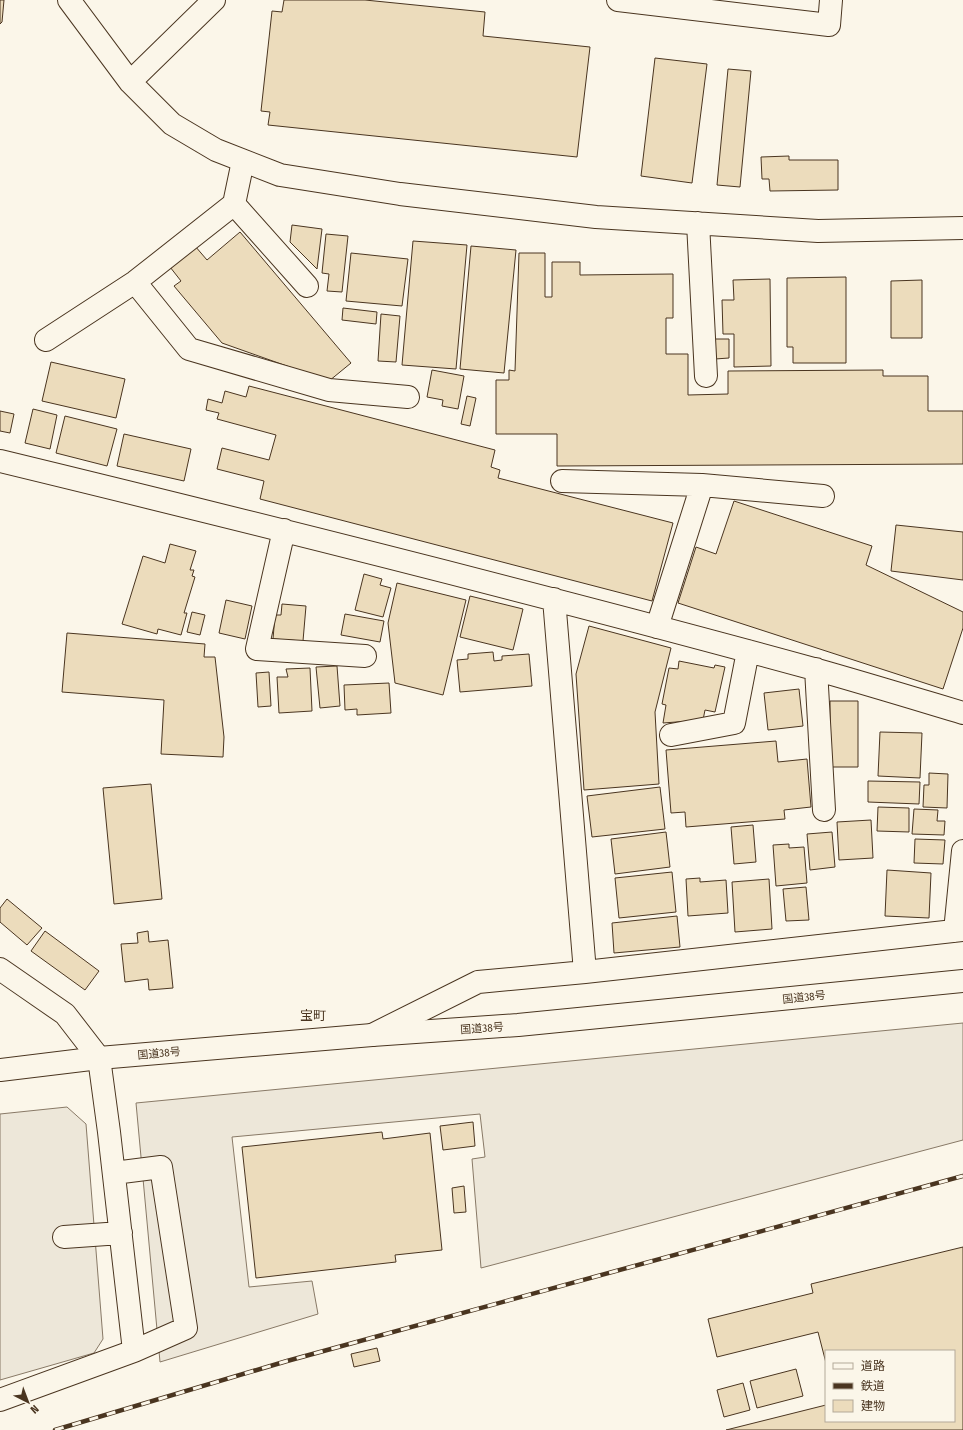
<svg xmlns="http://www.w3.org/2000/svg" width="963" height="1430" font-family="'Fira Sans Condensed','Noto Sans JP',sans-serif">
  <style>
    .parking { fill: #ede7d9; stroke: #887966 }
    .building { fill: #ecdcbc; stroke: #4a3520 }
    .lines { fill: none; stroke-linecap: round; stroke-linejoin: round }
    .minor-casing { stroke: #4a3520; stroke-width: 24 }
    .highway-casing { stroke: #4a3520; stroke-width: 24 }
    .minor { stroke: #fbf6e9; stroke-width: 22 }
    .highway { stroke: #fbf6e9; stroke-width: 22 }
    .rail-casing { stroke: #4a3520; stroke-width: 4.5 }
    .rail { stroke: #fbf6e9; stroke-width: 3; stroke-dasharray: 9; stroke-linecap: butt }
    .labels { text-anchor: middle; stroke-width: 3; stroke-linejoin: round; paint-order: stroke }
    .street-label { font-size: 11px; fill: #4a3520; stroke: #fbf6e9 }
    .quarter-label { font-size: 13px; fill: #4a3520; stroke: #fbf6e9 }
  </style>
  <rect width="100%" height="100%" fill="#fbf6e9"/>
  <!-- parking -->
  <path class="parking" d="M963 1023V1140L481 1268 472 1159 485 1157 480 1114 232 1137 249 1287 312 1281 318 1314 160 1362 136 1103Z
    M67 1107 86 1124 103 1339 94 1353 0 1380V1114Z"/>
  <!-- building -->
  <path class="building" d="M0 0H4L2 22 0 24Z
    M284 0H365L485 12 483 36 590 47 577 157 268 125 270 112 261 111 272 11 282 12Z
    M655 58 707 64 692 183 641 176Z
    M728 69 751 71 740 187 717 185Z
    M789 156V160H838V190L770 191 769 179H762L761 157Z
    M292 225 322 229 317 269 290 242Z
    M240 232 351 363 329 381 222 343 174 286 181 281 170 267 195 246 207 260Z
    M326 234 348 236 342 292 327 291 329 274 322 273Z
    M413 241 467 245 456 369 402 365Z
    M471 246 516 250 504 373 460 369Z
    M351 253 408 259 402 306 346 301Z
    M519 253H545V297H552V262H580V275L673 274V318H666V354H688V395L728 394V371L883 370V376H928V411H963V464L557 466V434H496V380H509V370L515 371Z
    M846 277V363H793V347H787V278Z
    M770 279 771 366 734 367V334H723L722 300H734L733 280Z
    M922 280V338H891V281Z
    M343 308 377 312 376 324 342 320Z
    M381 314 400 316 396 362 378 361Z
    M715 339H729V358L715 359Z
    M51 362 125 379 116 418 42 401Z
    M432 370 464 376 458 409 442 406 443 400 427 397Z
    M249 386 495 450 491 467 500 470 498 478 673 523 652 601 260 499 264 481 217 469 222 448 269 460 276 435 217 419 219 413 206 410 208 399 222 403 225 391 246 397Z
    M467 396 476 398 470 426 461 424Z
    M33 409 57 415 50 449 25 443Z
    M0 411 14 414 10 433 0 431Z
    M65 416 117 429 107 466 56 453Z
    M124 434 191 449 184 481 117 466Z
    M734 501 872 546 866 565 963 612V628L943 689 678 603 696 547 716 554Z
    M896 525 963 532V580L891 571Z
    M170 544 196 551 190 570H194L192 576 195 577 184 613H187L181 635 158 629 157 634 122 624 143 556 165 563Z
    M364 574 382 579 380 585 391 588 383 617 355 610Z
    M397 583 466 600 443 695 395 683 388 623Z
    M470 596 523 609 513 650 460 637Z
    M226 600 252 606 245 639 219 633Z
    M282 604 306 606 303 641 273 639 275 615H281Z
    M192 612 205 615 200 635 187 632Z
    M345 614 384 621 380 642 341 635Z
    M589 626 671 648 655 712 659 784 584 790 576 674Z
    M67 633 205 644 204 657H215L224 737 223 757 161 754 164 700 62 692Z
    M493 652 494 661 502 660V656L529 654 532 686 460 692 457 660 468 659V654Z
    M679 661 714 668 715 665 725 667 715 712 705 710 703 720 663 723 666 705 662 704 669 668 678 669Z
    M337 666 340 706 320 708 316 667Z
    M310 668 312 711 279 713 277 677H288L286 669Z
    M269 672 271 706 258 707 256 673Z
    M389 683 391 713 357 715V709L345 710 344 685Z
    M799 689 803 726 768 730 764 693Z
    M830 701H858V767H830Z
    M880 732 922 733 920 778 878 776Z
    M776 741 778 762 807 759 811 807 784 810 785 819 686 827 685 812 671 813 666 750Z
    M929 773 948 774 947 808 923 807 924 785H929Z
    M868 781 920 782 919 804 868 802Z
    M151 784 162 899 114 904 103 788Z
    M660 787 665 829 592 837 587 796Z
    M878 807 909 808V832L877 831Z
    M914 809 938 810 937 821H945L944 835 912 834Z
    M871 820 873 858 839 860 837 822Z
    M753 825 756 862 734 864 731 827Z
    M666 832 670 867 615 874 611 839Z
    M832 832 835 867 810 870 807 834Z
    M915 839 945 840 943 864 914 863Z
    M789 844V848L804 847 807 883 776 886 773 845Z
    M887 870 931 873 929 918 885 916Z
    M672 872 676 912 619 918 615 878Z
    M700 878V882L726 880 728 913 688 916 686 879Z
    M769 879 772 929 735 932 732 882Z
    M806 887 809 920 786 921 783 889Z
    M7 899 42 928 27 945 0 922V908Z
    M677 916 680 947 614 953 612 923Z
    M45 931 99 971 85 990 31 951Z
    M148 931 149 942 168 940 173 988 149 990 148 979 125 982 121 944 138 943 137 933Z
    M473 1122 475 1146 443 1150 440 1126Z
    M382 1132 383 1139 430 1133 442 1250 395 1255 396 1262 256 1278 242 1147Z
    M464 1186 466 1212 454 1213 452 1188Z
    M963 1247V1430H726L826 1405V1421H954V1351H826V1363L818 1332 717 1357 708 1319 813 1293 811 1284Z
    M377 1348 380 1361 354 1367 351 1354Z
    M796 1369 803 1396 757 1408 750 1381Z
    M743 1383 750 1410 724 1417 717 1390Z"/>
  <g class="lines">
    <!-- minor casing -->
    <g class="minor-casing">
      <path id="minor" d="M69 0 130 82 172 124 216 150 280 175 400 194 596 217 818 231 963 228
        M618 0 829 25 831 0
        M130 82 214 0
        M234 204 307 286
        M698 223 706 376
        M135 282 189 349 329 390 408 397
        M46 340 135 282 234 204 243 161
        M0 461C272 527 544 595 814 669 864 683 913 698 963 713
        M562 481 702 485 823 496
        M284 530 257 649 365 656
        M554 599 585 972
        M657 627 702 485
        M816 669 824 810
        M671 735 734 723 748 651
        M955 931 963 851
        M0 969 65 1014 99 1058 109 1132 134 1351 0 1400
        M372 1035 478 982 585 972 963 930
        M114 1173 161 1167 186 1328 134 1351
        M64 1237 121 1233"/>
    </g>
    <!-- highway casing -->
    <g class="highway-casing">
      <path id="highway" d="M0 1070 99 1058 372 1035 518 1025 963 981"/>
    </g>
    <!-- minor -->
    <use href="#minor" class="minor"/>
    <!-- highway -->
    <use href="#highway" class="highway"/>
    <!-- rail casing -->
    <g class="rail-casing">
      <path id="rail" d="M55 1430 287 1361 963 1176"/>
    </g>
    <!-- rail -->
    <use href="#rail" class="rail"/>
  </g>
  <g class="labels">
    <!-- street labels -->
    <g class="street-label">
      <text transform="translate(804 997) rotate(-6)" y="4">国道38号</text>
      <text transform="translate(482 1028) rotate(-4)" y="4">国道38号</text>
      <text transform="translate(159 1053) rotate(-5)" y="4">国道38号</text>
    </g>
    <!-- quarter labels -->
    <g class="quarter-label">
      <text x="313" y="1020">宝町</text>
    </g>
  </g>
  <!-- legend -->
  <rect x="825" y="1350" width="130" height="72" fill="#fbf6e9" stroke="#b4a999"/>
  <rect x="833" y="1363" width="20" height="6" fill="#fbf6e9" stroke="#b4a999"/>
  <text x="861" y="1370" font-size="12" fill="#4a3520">道路</text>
  <rect x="833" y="1383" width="20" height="6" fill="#4a3520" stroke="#b4a999"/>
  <text x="861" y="1390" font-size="12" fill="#4a3520">鉄道</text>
  <rect x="833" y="1400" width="20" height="12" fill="#ecdcbc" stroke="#b4a999"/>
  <text x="861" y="1410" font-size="12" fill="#4a3520">建物</text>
  <!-- north arrow -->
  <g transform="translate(28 1402) rotate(138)" stroke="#fbf6e9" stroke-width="3" paint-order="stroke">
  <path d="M0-3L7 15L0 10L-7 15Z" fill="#4a3520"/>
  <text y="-6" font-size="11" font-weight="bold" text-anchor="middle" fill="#4a3520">N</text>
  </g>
</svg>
